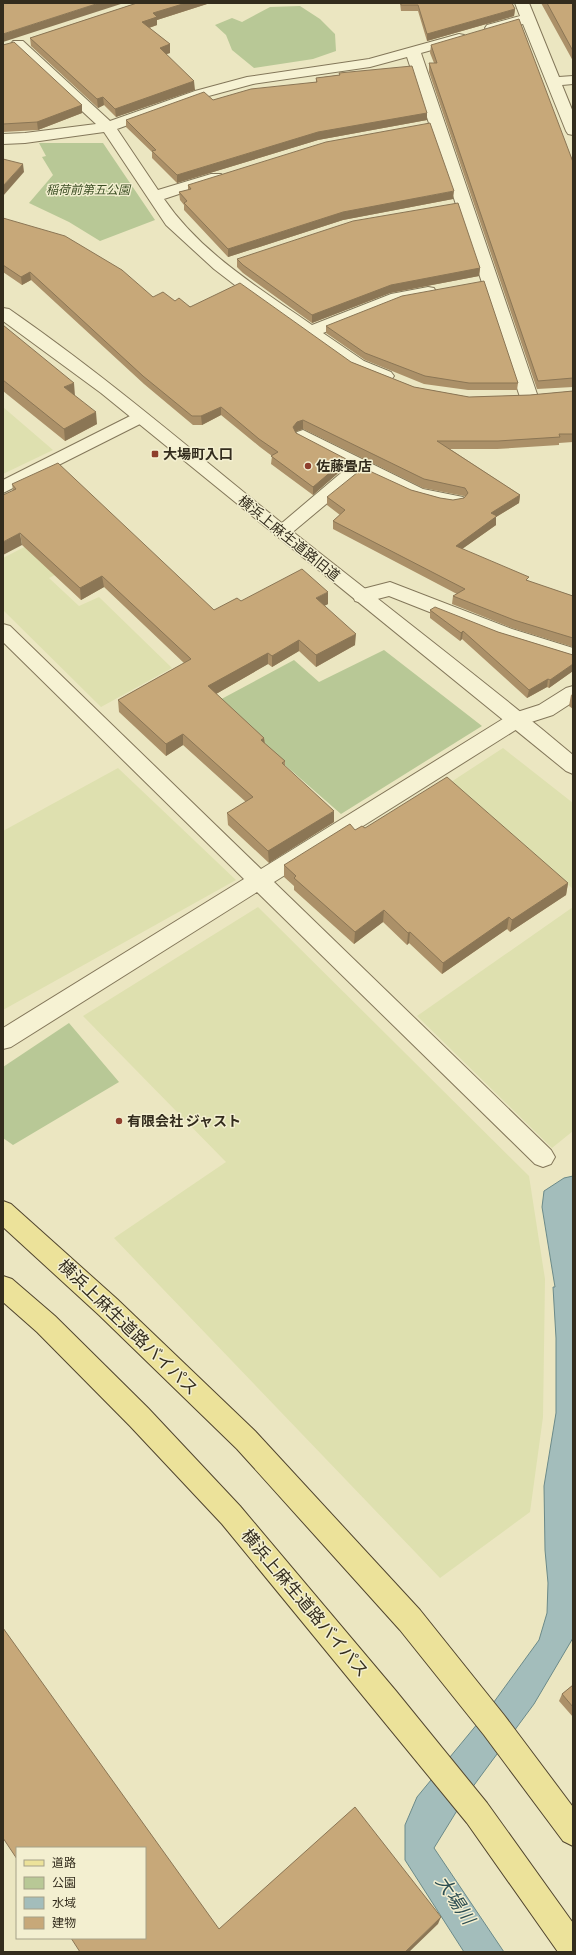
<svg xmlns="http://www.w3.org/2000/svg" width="576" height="1955" font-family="'Crimson Pro','Noto Sans JP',serif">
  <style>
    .farmland { fill: #dee0af }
    .green { fill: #b8c896 }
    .water { fill: #a3bdbb; stroke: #6b8a89 }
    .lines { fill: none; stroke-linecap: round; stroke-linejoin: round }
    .minor-casing { stroke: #83775a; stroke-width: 2 }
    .tertiary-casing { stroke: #83775a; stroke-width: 2 }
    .primary-casing { stroke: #51452e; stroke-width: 2 }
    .minor { fill: #f6f2d3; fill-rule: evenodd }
    .tertiary { fill: #f6f2d3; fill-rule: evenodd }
    .primary { fill: #ece29a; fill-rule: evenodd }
    .wall { fill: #ab9068 }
    .shaded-wall { fill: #8b7655 }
    .building { fill: #c7a879; stroke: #8b7655 }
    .poi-dot { fill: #8e3f2d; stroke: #f3efd0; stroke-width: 1.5 }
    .labels { text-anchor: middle; stroke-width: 3; stroke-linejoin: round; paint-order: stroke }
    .far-park-label { font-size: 12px; font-style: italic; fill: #3c4f25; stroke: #f3efd0 }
    .poi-label { font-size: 14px; font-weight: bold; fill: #332c1d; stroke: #f3efd0; text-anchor: start }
    .street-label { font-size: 14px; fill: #332c1d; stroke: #f3efd0 }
    .near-street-label { font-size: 17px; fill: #332c1d; stroke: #f3efd0 }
    .near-water-label { font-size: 18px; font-style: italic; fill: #2d4e52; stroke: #f3efd0 }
  </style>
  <rect width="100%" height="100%" fill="#ebe6c1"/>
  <!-- farmland -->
  <path class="farmland" d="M3 407 53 450 3 474Z
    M34 542 65 570 49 578 79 606 99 597 172 668 101 707 3 610V558Z
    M503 748 573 803V889L451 782Z
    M118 768 236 880 3 1010V831Z
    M258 907 529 1176 545 1279 543 1417 530 1512 440 1578 114 1238 226 1162 83 1016Z
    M573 907V1131L552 1148 417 1016Z"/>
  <!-- green -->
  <path class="green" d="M300 6 320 19 335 34 336 51 313 59 254 68 232 50 226 35 215 25 232 18 242 22 270 7Z
    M39 143H103L155 220 100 241 69 222 29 203 53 175 42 157 46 156Z
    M384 650 482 726 341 814 214 703 294 660 319 682Z
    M69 1023 119 1082 13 1145 3 1138V1067Z"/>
  <!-- water -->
  <path class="water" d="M573 1176V1638L534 1704 466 1796 434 1848 504 1952H464L405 1860V1825L417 1797 483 1717 539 1640 547 1613 548 1583 545 1550 544 1486 556 1413V1338L553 1287H555L542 1207 544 1191 564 1178Z"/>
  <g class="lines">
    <!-- minor casing -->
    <g class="minor-casing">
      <path id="minor" d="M515 3H529L559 77 573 76V84L562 85 573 112V135L568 134 566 131 523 24 492 32 487 31 485 28 487 25 520 16Z
        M459 34 464 35 466 38 464 41 421 53 538 397 535 401 529 402 523 401 520 397 407 57 370 67 253 84 205 97 117 129 158 190 211 174H221L224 177 221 180 164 199C200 252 260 289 312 325L391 294 428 287 434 288 436 292 434 296 401 302 323 333 364 361 391 372 394 376 391 380 385 381 379 380 352 369 270 312 214 269 166 225 104 132 25 143 3 144V134L25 133 96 124 13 47 11 44 13 41H23L110 121 195 91 247 77 369 59Z
        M140 411 146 413 149 417 146 421 3 493V480Z
        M303 430 423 489 463 497 466 501 463 505C436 513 386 486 362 474L288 536 282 538 276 536 273 532 276 528 348 467 297 440 294 436 297 432Z
        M390 582 512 629 573 648V662L498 639 389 596 362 603 355 601 353 596 355 591Z
        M3 624 10 626 261 869 511 714 539 705 566 688 573 686V702L553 715 525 724 274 882 551 1150 555 1157 551 1164 543 1167 535 1164 257 892 11 1047 3 1049V1028L244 879 3 642Z"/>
    </g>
    <!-- tertiary casing -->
    <g class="tertiary-casing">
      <path id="tertiary" d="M3 308 9 309C103 374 189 448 278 520 366 590 456 659 543 730L573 755V774L566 771 101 393 3 321Z"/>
    </g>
    <!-- primary casing -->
    <g class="primary-casing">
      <path id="primary" d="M3 1201 11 1204 117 1299 255 1431 420 1610 504 1715 573 1807V1846L563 1841 484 1735 400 1630 237 1449 99 1315 3 1227Z
        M3 1276 12 1279 55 1316 148 1408 240 1506 396 1691 487 1803 573 1923V1952H558L467 1823 222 1524 130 1426 37 1332 3 1302Z"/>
    </g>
    <!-- minor -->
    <use href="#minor" class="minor"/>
    <!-- tertiary -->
    <use href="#tertiary" class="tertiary"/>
    <!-- primary -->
    <use href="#primary" class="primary"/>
  </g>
  <!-- wall -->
  <path class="wall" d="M137 3H207V4L157 20V25L149 28 170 44V53L166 54 195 90 116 117 104 105 98 108 31 46 30 38Z
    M400 3H512L515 9 514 16 427 41 418 11H401Z
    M541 3H573V61Z
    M3 45 82 105V113L38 130 3 132Z
    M431 45 573 162V387L537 389 429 72V63H434L430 53Z
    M339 73 427 113V120L318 140 177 183 152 158V152L126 127V120L213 100 316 82V78L339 75Z
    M188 185 453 199 343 220 228 257 184 210V205L180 200 179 192 188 190Z
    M3 218 153 297 175 301 351 362 414 387 469 397 530 395 573 391V442L559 443V445L497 449H450L520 495 519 503 496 517V525L462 549 528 581 573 596V647L512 628 452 604 453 596 457 594 333 529V521L340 515 327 505V497L411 490 440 498 453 500 464 498 465 497 464 496 423 488 303 429 297 431 295 432 296 433 345 467 313 495 271 464 272 456 260 447 221 415 202 425H193L144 384 31 280 22 285 3 272Z
    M237 259 480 268 479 276 390 293 312 323 243 273 237 267Z
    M3 325 75 396 97 424 65 441 3 391Z
    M326 326 518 383 517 390H468L424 384 365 360 326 333Z
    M12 484 214 610 241 601 328 604 324 606 355 645 316 667 299 651 272 667 268 664 216 694 264 738 265 744 285 761V766L334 822 269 863 228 825 227 813 246 802 183 745 166 756 119 712 118 700 184 663 104 587 81 600 22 545Z
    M430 610 498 632 573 655V671L549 688 547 687 527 698 462 639 460 641 430 618Z
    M573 694V709L569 706 571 695Z
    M365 828 568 883 566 895 510 932 507 929 442 974 409 943 407 945 383 922 354 944 294 890V886L284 877V865L355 830Z
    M573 1685V1717L559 1701 562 1694Z"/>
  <!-- shaded-wall -->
  <path class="shaded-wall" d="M99 3H124L3 42V34Z
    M186 3H207V4L157 20V25L143 30 142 22 153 13Z
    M515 9 514 16 427 41V34Z
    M170 44V53L160 56V48Z
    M194 81 195 90 116 117 115 109Z
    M103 97 104 105 98 108 97 99Z
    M82 105V113L38 130 37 122Z
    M427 113V120L318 140 177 183V175L318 132Z
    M23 164 24 172 3 196V186Z
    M454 191 453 199 343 220 228 257V249L343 212Z
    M480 268 479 276 390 293 312 323V315L391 285Z
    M30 272 31 280 22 285 21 277Z
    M74 383 75 396 64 387Z
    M221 407V415L202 425 201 416Z
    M96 412 97 424 65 441 64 429Z
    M303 420V429L297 431 293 435V427L297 422Z
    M346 459 345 467 313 495V487Z
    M520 495 519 503 496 517V525L455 554 456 546 491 513Z
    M20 533 22 545 3 555V542Z
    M102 576 104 587 81 600 80 588Z
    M328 592V604L316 610V598Z
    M463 631 462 639 460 641 461 633Z
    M356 634 355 645 316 667V655Z
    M299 640V651L272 667V656Z
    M268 653V664L209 698 208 686Z
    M573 664V671L549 688 550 680Z
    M548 679 547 687 527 698 529 690Z
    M183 734V745L166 756V744Z
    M264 738 265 749 261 740Z
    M334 811V822L269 863 268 851Z
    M568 883 566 895 510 932 512 920Z
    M384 910 383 922 354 944 355 932Z
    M509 917 507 929 442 974 443 963Z
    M410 932 409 943 407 945 408 933Z
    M441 1917 438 1924 409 1952H405Z"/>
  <!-- building -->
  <path class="building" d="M3 3H99L3 34Z
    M137 3H186L153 13 157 17 142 22 170 44 160 48 194 81 115 109 103 97 97 99 30 38Z
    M401 3H512L515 9 427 34 418 5H401Z
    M547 3H573V51Z
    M519 19 573 162V378L538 381 429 63H437L431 45Z
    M14 42 82 105 37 122 3 124V45Z
    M412 66 427 113 318 132 177 175 152 151 156 150 126 120 204 92 213 100 251 89 317 82 316 78 340 75 339 73Z
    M430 123 454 191 343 212 228 249 184 203 187 201 179 192 191 189 188 185 326 142Z
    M3 159 23 164 3 186Z
    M458 203 480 268 391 285 312 315 243 265 237 259 353 221Z
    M3 218 65 236 122 270 153 297 163 292 175 301 179 298 190 307 240 283 351 362 414 387 469 397 530 395 573 391V434H559L560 437 498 441H437L520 495 491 513 497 516 456 546 529 577 526 580 573 596V638L514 620 453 596 465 589 333 521 345 510 327 497 363 468 411 490 440 498 453 500 464 498 468 493 465 488 424 479 303 420 297 422 293 427 296 433 346 459 313 487 271 456 278 452 259 439 221 407 201 416H192L143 376 30 272 21 277 3 265Z
    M484 281 518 383H469L425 376 365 353 326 326 402 296Z
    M3 325 74 383 64 387 96 412 64 429 3 380Z
    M58 463 214 610 237 598 241 601 302 569 328 592 316 598 356 634 316 655 299 640 272 656 268 653 208 686 264 738 261 740 285 761 282 763 334 811 268 851 227 813 253 797 183 734 166 744 118 700 191 659 102 576 80 588 20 533 3 542V495L16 489 12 484Z
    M435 607 498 632 573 655V664L550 680 548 679 529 690 463 631 461 633 430 610Z
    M447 777 568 883 512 920 509 917 443 963 410 932 408 933 384 910 355 932 294 878 296 876 284 865 350 824 355 830 362 826 365 828Z
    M3 1628 219 1929 355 1807 441 1917 405 1952H80L71 1938H145V1848H17V1859L3 1838Z
    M573 1685V1707L562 1694Z"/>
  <!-- markers -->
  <g class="poi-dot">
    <rect x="151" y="450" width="8" height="8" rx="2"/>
    <circle cx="308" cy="466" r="4"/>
    <circle cx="119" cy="1121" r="4"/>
  </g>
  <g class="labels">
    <!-- far-park labels -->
    <g class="far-park-label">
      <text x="88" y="194">稲荷前第五公園</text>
    </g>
    <!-- poi labels -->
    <g class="poi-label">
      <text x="163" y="459">大場町入口</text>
      <text x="316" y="471">佐藤畳店</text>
      <text x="127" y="1126">有限会社 ジャスト</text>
    </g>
    <!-- street labels -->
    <g class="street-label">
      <text transform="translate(289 538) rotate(39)" y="5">横浜上麻生道路旧道</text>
    </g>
    <!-- near-street labels -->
    <g class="near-street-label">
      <text transform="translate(128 1327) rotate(44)" y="6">横浜上麻生道路バイパス</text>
      <text transform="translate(305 1603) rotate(50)" y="6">横浜上麻生道路バイパス</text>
    </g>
    <!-- near-water labels -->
    <g class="near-water-label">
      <text transform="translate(455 1900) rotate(56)" y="6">大場川</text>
    </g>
  </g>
  <!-- border -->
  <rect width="576" height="1955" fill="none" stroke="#332c1d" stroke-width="8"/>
  <!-- legend -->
  <rect x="16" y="1847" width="130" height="92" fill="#f3efd0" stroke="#a6a188"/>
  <rect x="24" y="1860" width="20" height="6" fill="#ece29a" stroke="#a6a188"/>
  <text x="52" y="1867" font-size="12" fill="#332c1d">道路</text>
  <rect x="24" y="1877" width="20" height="12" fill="#b8c896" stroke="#a6a188"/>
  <text x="52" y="1887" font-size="12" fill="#332c1d">公園</text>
  <rect x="24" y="1897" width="20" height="12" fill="#a3bdbb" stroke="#a6a188"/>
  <text x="52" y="1907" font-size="12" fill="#332c1d">水域</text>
  <rect x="24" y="1917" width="20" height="12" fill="#c7a879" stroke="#a6a188"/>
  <text x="52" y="1927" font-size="12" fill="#332c1d">建物</text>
</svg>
